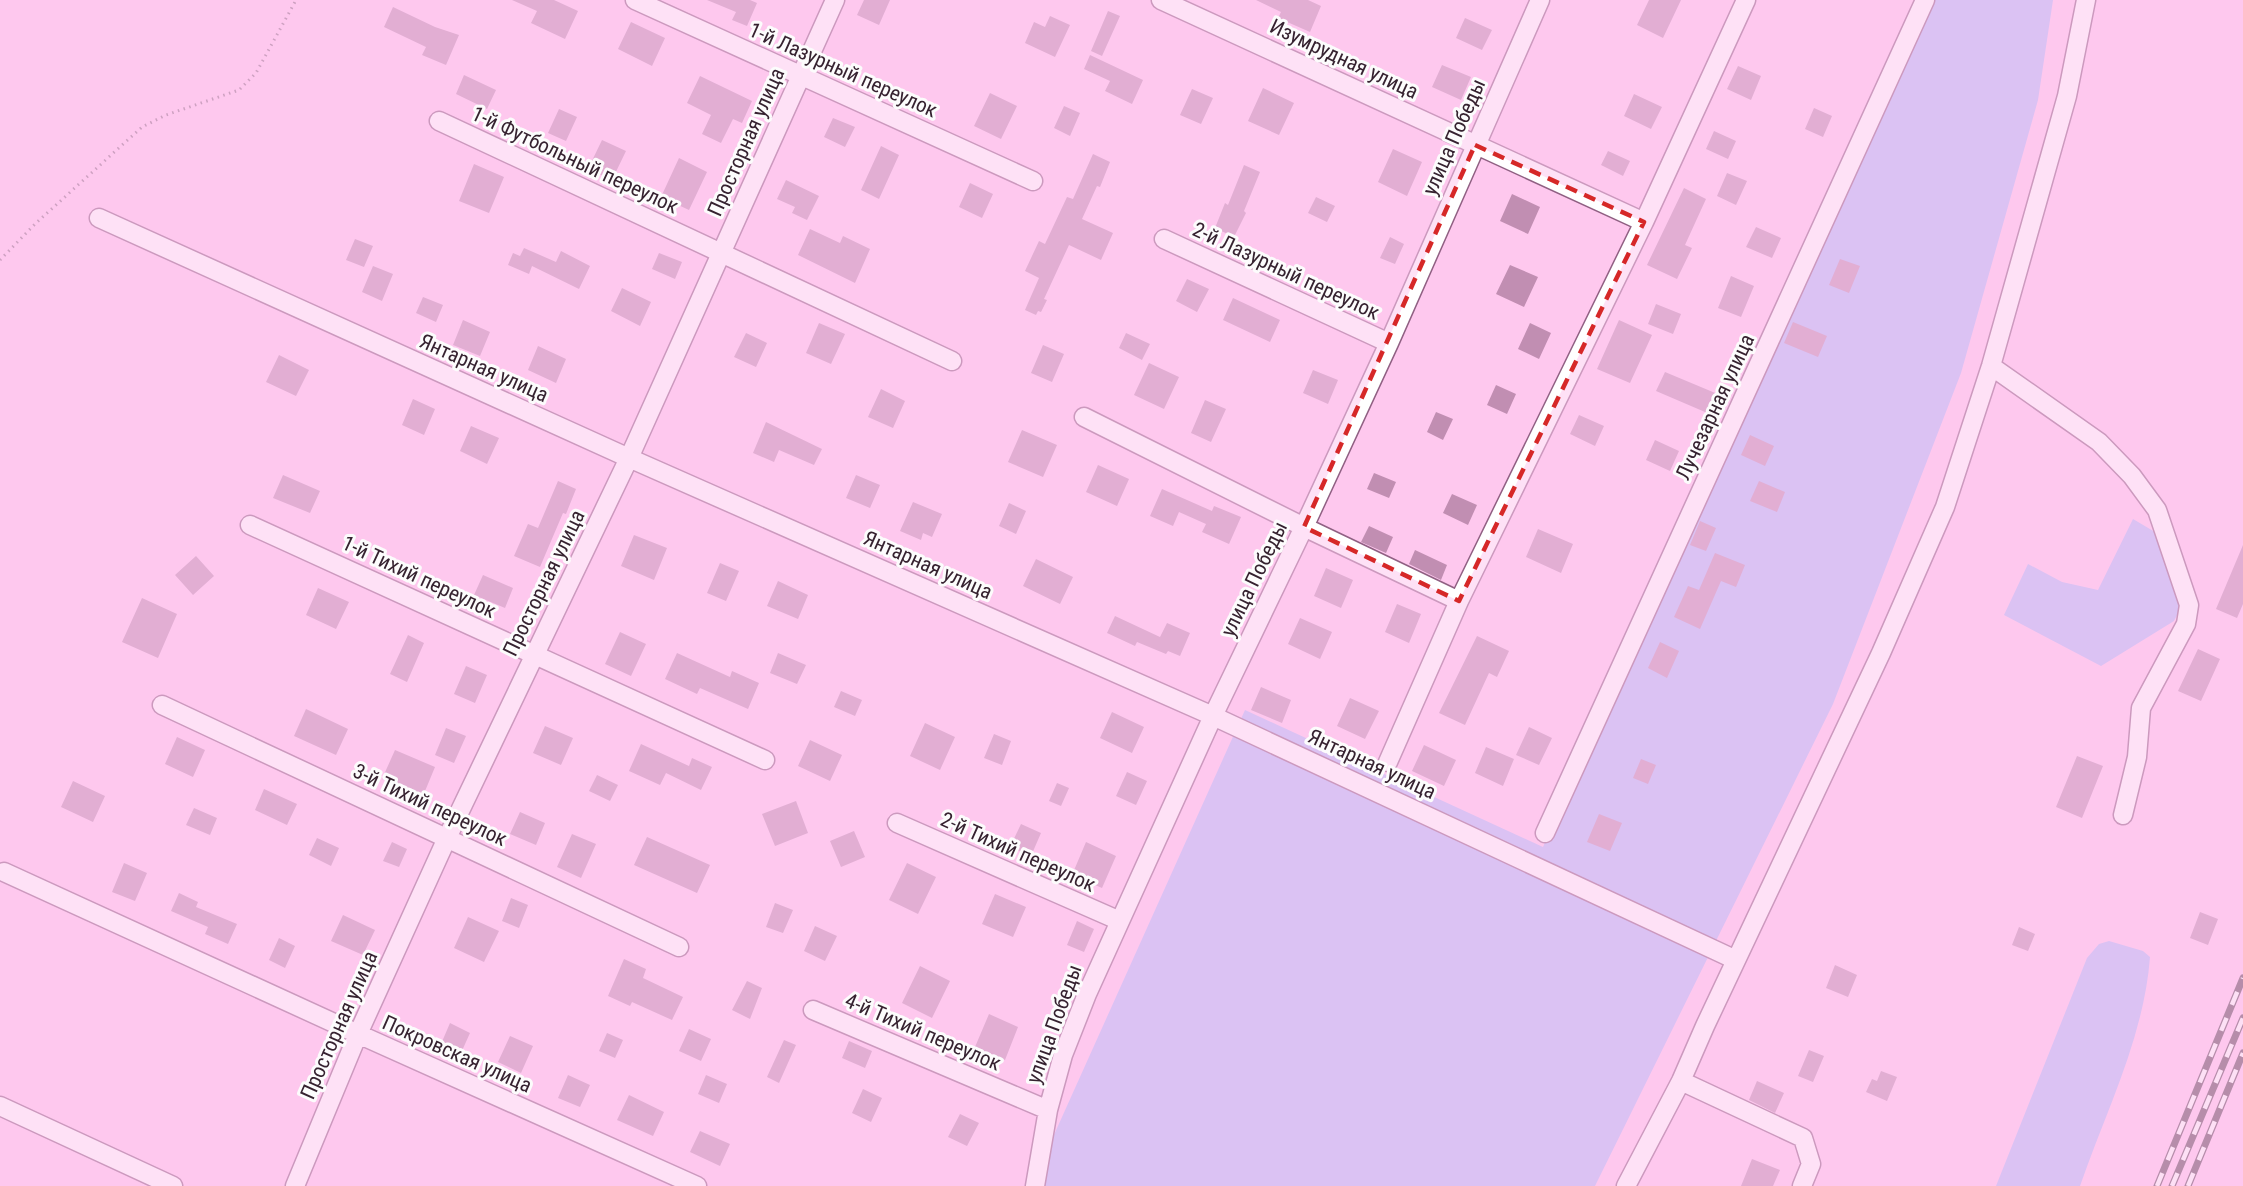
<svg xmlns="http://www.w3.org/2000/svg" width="2243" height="1186" font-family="'Roboto Condensed',sans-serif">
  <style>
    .green { fill: #b1baf9 }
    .building { fill: #c18eb2 }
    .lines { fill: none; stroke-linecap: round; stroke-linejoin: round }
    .minor-casing { stroke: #906083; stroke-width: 21 }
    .path { stroke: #95718a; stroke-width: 3; stroke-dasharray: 1.5 4.5; stroke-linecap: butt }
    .minor { stroke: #fff; stroke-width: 18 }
    .rail-casing { stroke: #604558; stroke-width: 7 }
    .rail { stroke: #fcfcfc; stroke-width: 4.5; stroke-dasharray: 14; stroke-linecap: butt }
    .marked { fill: none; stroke: #d62828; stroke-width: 4.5; stroke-dasharray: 12 8; stroke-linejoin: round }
    .labels { text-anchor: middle; stroke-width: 6; stroke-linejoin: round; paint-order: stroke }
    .street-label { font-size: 21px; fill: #362230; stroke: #fcfcfc }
  </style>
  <rect width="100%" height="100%" fill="#fec8ee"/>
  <!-- green -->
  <path class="green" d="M1925 0H2053L2038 100 1961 373 1833 704 1595 1186H1031L1245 710 1543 847Z
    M2133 519 2160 535 2184 602 2174 621 2101 666 2004 615 2028 564 2062 582 2098 590Z
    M2109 941 2143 951 2150 957C2144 1037 2106 1111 2080 1186H1996L2087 958 2099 944Z"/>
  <!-- building -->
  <path class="building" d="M512 0H554L578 11 565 39 531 23 537 11Z
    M707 0H750L757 3 747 26 732 20 736 12Z
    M864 0H890L879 25 857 15Z
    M1256 0H1308L1321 6 1310 32 1278 18 1281 12Z
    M1649 0H1681L1663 38 1637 25Z
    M393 7 435 27 459 35 446 65 422 55 426 47 384 27Z
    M1108 11 1120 16 1102 56 1091 51Z
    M1050 16 1070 25 1055 57 1025 43 1034 22 1045 27Z
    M1465 18 1492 30 1482 50 1456 38Z
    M631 22 665 38 652 66 618 49Z
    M1090 55 1143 80 1132 104 1105 91 1110 81 1084 69Z
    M1442 65 1471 77 1461 100 1432 87Z
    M1738 66 1761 76 1751 100 1727 89Z
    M464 75 496 90 487 109 456 94Z
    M700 76 752 101 742 123 733 119 721 143 702 134 711 115 687 103Z
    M1263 88 1294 103 1279 135 1248 121Z
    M1192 89 1213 98 1201 124 1180 115Z
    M990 93 1017 106 1001 139 974 126Z
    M1634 94 1662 107 1651 129 1624 116Z
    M1064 106 1080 113 1070 136 1054 128Z
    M1814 108 1832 116 1823 137 1805 129Z
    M559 109 577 117 566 141 548 133Z
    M833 118 855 127 845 147 824 137Z
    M1714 131 1736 141 1728 159 1706 149Z
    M602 140 626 151 612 180 588 169Z
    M881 146 899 155 879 199 861 190Z
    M1393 149 1422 162 1407 196 1378 182Z
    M1608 151 1630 161 1623 176 1601 165Z
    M1093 154 1110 162 1100 187 1097 186 1082 219 1113 233 1101 260 1069 245 1044 299 1047 300 1041 312 1038 311 1036 315 1025 310 1039 278 1025 271 1039 241 1045 244 1067 197 1073 199Z
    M679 158 707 172 689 210 661 197Z
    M474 164 504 177 489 213 459 201Z
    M1244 165 1260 172 1244 211 1246 213 1234 237 1215 228 1225 203 1228 205Z
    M1727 173 1747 181 1736 205 1717 196Z
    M786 180 819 196 807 220 792 213 795 207 777 199Z
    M970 183 993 194 982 218 959 207Z
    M1684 188 1706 199 1685 245 1692 248 1677 279 1647 265Z
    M1512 194 1540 207 1528 234 1500 221Z
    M1316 197 1335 206 1327 222 1308 213Z
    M1756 227 1781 238 1772 258 1746 247Z
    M810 229 840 243 843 236 870 249 855 283 798 255Z
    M1390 237 1404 244 1395 264 1380 258Z
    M355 239 373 246 364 267 346 260Z
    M524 248 556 262 561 251 590 266 579 289 532 266 529 274 508 265 513 253 520 256Z
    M659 253 682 262 675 279 652 269Z
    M1840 259 1860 266 1849 293 1829 285Z
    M1510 265 1538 277 1524 307 1496 294Z
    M373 266 393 274 382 301 362 292Z
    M1731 276 1754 286 1741 317 1718 308Z
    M1187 279 1209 289 1197 312 1176 301Z
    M622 288 651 302 640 326 611 311Z
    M423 297 443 305 436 322 416 313Z
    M1233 298 1280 320 1270 342 1223 320Z
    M1656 304 1681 314 1673 334 1648 324Z
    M463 320 490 332 480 356 453 345Z
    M1619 320 1652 335 1630 383 1597 369Z
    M1793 322 1827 336 1818 357 1784 343Z
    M819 323 845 334 831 364 806 353Z
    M1530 323 1551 333 1539 359 1518 349Z
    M746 333 767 343 756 367 734 357Z
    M1126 333 1150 344 1142 360 1119 348Z
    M1043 345 1064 354 1052 382 1031 373Z
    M538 346 566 359 556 383 528 370Z
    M279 355 309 370 296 396 266 382Z
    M1149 363 1179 377 1164 409 1134 395Z
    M1313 370 1338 380 1328 404 1303 393Z
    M1665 372 1720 395 1712 415 1656 391Z
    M1496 385 1516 394 1507 414 1487 405Z
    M881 389 905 401 893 428 868 417Z
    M413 399 435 409 424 435 402 425Z
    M1205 400 1226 409 1211 442 1191 433Z
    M1436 412 1453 419 1443 440 1427 432Z
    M1579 415 1604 426 1595 446 1570 434Z
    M766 422 822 449 814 465 779 450 774 462 753 453Z
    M471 426 499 438 487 464 460 451Z
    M1022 430 1057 445 1043 477 1008 462Z
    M1750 435 1774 446 1765 466 1741 455Z
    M1655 440 1679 451 1670 471 1646 460Z
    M1098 465 1129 479 1117 506 1086 492Z
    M1374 473 1396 482 1389 498 1367 489Z
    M283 475 320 491 310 513 273 498Z
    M856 475 880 485 870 508 846 498Z
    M558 481 576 489 566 514 563 513 540 567 514 556 528 524 538 528Z
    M1759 481 1785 492 1777 512 1750 501Z
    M1162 489 1212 511 1214 506 1241 517 1229 544 1202 532 1206 524 1179 512 1173 526 1150 516Z
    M1452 494 1477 505 1468 525 1443 513Z
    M913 502 942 514 932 537 923 533 921 540 900 531Z
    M1009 503 1026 511 1016 534 999 526Z
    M1700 521 1716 528 1706 551 1690 545Z
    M1369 526 1393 537 1386 553 1361 542Z
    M1538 529 1573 544 1561 573 1526 557Z
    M634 535 667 548 654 580 621 566Z
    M2243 545V604L2237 618 2216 609Z
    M1415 550 1447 565 1441 580 1409 564Z
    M1715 553 1745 565 1736 587 1721 581 1700 629 1674 617 1688 586 1699 590Z
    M196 556 214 576 193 595 175 575Z
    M1036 559 1073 577 1060 604 1023 586Z
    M720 563 739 571 726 601 707 593Z
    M1326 568 1353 580 1341 608 1314 596Z
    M483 575 513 588 505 608 474 595Z
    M778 581 808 595 798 619 767 606Z
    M318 588 349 602 336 629 306 615Z
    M142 598 177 614 158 658 122 642Z
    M1397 604 1421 614 1409 643 1385 632Z
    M1115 616 1160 637 1167 623 1190 633 1180 656 1168 651 1166 654 1137 642 1135 646 1107 633Z
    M1300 618 1332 632 1320 659 1288 644Z
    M620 632 646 644 631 676 605 664Z
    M408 635 424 643 407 682 390 674Z
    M1477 636 1509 651 1497 677 1489 673 1465 725 1439 713Z
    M1660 642 1679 651 1667 678 1648 668Z
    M2198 649 2220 659 2201 701 2178 691Z
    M677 653 730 677 732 671 759 683 748 709 700 688 697 694 665 679Z
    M778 653 806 665 797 684 770 673Z
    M466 666 487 675 475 703 454 694Z
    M1261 687 1291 700 1282 723 1251 710Z
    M841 691 862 700 855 716 834 707Z
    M1350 698 1379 711 1365 739 1337 726Z
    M306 709 348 729 336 755 294 736Z
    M1112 712 1144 727 1132 753 1100 738Z
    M925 723 955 737 940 770 910 756Z
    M545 726 573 738 561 765 533 753Z
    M1529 727 1552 738 1539 765 1516 755Z
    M446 728 466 736 454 763 435 755Z
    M994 734 1011 741 1002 765 984 758Z
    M177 737 205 750 193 777 165 764Z
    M810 740 842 755 830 781 798 766Z
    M641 744 689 766 692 758 712 767 701 790 666 773 660 785 629 771Z
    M1424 745 1456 760 1444 786 1412 771Z
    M1486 747 1514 759 1503 786 1475 773Z
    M395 750 435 767 423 796 382 779Z
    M2077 756 2103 766 2082 818 2056 807Z
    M1641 759 1656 765 1648 784 1633 778Z
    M1127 772 1147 781 1136 805 1116 796Z
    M597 775 618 785 610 801 589 791Z
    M73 781 105 796 93 822 61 807Z
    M1057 783 1069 788 1061 806 1049 801Z
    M264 789 297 804 287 825 255 810Z
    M796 801 808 833 775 846 762 814Z
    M194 808 217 818 210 835 186 825Z
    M520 812 545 823 536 845 510 834Z
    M1599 814 1622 823 1610 851 1587 842Z
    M1021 824 1041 833 1031 856 1010 847Z
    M854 831 865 857 841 867 830 841Z
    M572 834 596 844 581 878 557 867Z
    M647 837 710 865 697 893 634 865Z
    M317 838 339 848 331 866 309 855Z
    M392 842 407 849 399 867 383 861Z
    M1086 842 1116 856 1102 888 1072 875Z
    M124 863 147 873 135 901 112 892Z
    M907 863 936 877 918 914 889 900Z
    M179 893 198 902 196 907 237 924 228 944 205 934 208 927 171 911Z
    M995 894 1026 907 1013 937 982 924Z
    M511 898 528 905 519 928 502 921Z
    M775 903 793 910 783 933 766 927Z
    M2200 912 2218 919 2208 945 2190 938Z
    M343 915 375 930 363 955 331 941Z
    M468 917 499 931 484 962 454 948Z
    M1077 921 1094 929 1084 952 1067 945Z
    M815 926 837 936 825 961 804 951Z
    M2019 927 2035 934 2028 951 2012 945Z
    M279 938 295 946 285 968 269 960Z
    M624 959 646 969 643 978 683 997 672 1020 632 1002 630 1006 608 996Z
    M1835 965 1857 975 1848 997 1826 988Z
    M920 966 950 981 932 1018 902 1003Z
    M747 981 762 988 750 1019 732 1010Z
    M989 1014 1018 1027 1005 1060 975 1047Z
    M450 1023 470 1033 461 1053 441 1044Z
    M689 1029 711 1039 701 1061 679 1051Z
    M607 1033 623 1040 615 1058 599 1051Z
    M510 1036 533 1046 521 1073 498 1062Z
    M784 1040 796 1045 779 1083 767 1077Z
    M849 1041 872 1051 865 1068 842 1058Z
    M1809 1050 1824 1056 1813 1082 1798 1076Z
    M1881 1071 1897 1077 1887 1101 1866 1092 1872 1079 1877 1081Z
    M568 1075 590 1085 580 1107 558 1098Z
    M706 1075 727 1084 719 1103 698 1094Z
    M1757 1081 1784 1093 1775 1113 1749 1100Z
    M863 1089 882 1098 871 1122 852 1113Z
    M629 1095 664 1112 653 1136 617 1120Z
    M960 1114 979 1123 967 1146 948 1137Z
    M700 1131 730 1144 720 1166 690 1152Z
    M1752 1159 1780 1170 1773 1186H1741Z"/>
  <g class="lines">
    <!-- minor casing -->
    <g class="minor-casing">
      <path id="minor" d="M635 0 1033 181
        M1161 0 1644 222
        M439 121 952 361
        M99 218 629 458 1213 716 1736 960
        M1164 239 1389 343
        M1991 366 2099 442 2132 476 2157 510 2189 605 2186 624 2141 708 2137 757 2123 815
        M1084 417 1304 527 1459 601
        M250 525 765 760
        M162 705 679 947
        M1388 762 1459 601 1644 222 1746 0
        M897 823 1120 921
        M1545 833 1925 0
        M4 872 358 1034 697 1186
        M813 1010 1048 1110
        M1681 1081 1803 1138 1811 1164 1802 1186
        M0 1106 173 1186
        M295 1186 358 1034 447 838 629 458 835 0
        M1035 1186 1048 1110 1063 1055 1087 994 1213 716 1304 527 1389 343 1540 0
        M1626 1186 1681 1081 1705 1026 1881 653 1945 507 1991 366 2067 96 2086 0"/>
    </g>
    <!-- path -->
    <path class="path" d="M0 260 35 224 142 127 166 115 239 90 256 73 296 0"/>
    <!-- minor -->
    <use href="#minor" class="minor"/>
    <!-- rail casing -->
    <g class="rail-casing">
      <path id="rail" d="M2157 1186 2243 978
        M2172 1186 2243 1018
        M2188 1186 2243 1053"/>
    </g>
    <!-- rail -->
    <use href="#rail" class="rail"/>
  </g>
  <!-- marked area -->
  <path d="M0 0H2243V1186H0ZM1475 145 1644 222 1459 601 1304 527Z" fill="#fec8ee" fill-opacity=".55" fill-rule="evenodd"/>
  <path class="marked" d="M1475 145 1644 222 1459 601 1304 527Z"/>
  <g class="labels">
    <!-- street labels -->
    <g class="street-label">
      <text transform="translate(1344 59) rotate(25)" y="7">Изумрудная улица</text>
      <text transform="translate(843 70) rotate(24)" y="7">1-й Лазурный переулок</text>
      <text transform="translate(1454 137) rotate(-66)" y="7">улица Победы</text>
      <text transform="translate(746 142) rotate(-66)" y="7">Просторная улица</text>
      <text transform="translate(575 160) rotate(25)" y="7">1-й Футбольный переулок</text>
      <text transform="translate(1286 271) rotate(25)" y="7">2-й Лазурный переулок</text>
      <text transform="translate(484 368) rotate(24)" y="7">Янтарная улица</text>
      <text transform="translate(1715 407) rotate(-65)" y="7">Лучезарная улица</text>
      <text transform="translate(928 565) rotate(24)" y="7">Янтарная улица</text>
      <text transform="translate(419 577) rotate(25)" y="7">1-й Тихий переулок</text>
      <text transform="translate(1254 579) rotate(-64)" y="7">улица Победы</text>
      <text transform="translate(544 583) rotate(-64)" y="7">Просторная улица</text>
      <text transform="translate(1372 764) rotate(25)" y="7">Янтарная улица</text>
      <text transform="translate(430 805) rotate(25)" y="7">3-й Тихий переулок</text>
      <text transform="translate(1018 852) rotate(24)" y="7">2-й Тихий переулок</text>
      <text transform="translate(1054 1024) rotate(-70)" y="7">улица Победы</text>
      <text transform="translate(339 1025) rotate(-66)" y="7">Просторная улица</text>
      <text transform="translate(923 1032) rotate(23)" y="7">4-й Тихий переулок</text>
      <text transform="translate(457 1054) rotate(24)" y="7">Покровская улица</text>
    </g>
  </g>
</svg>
